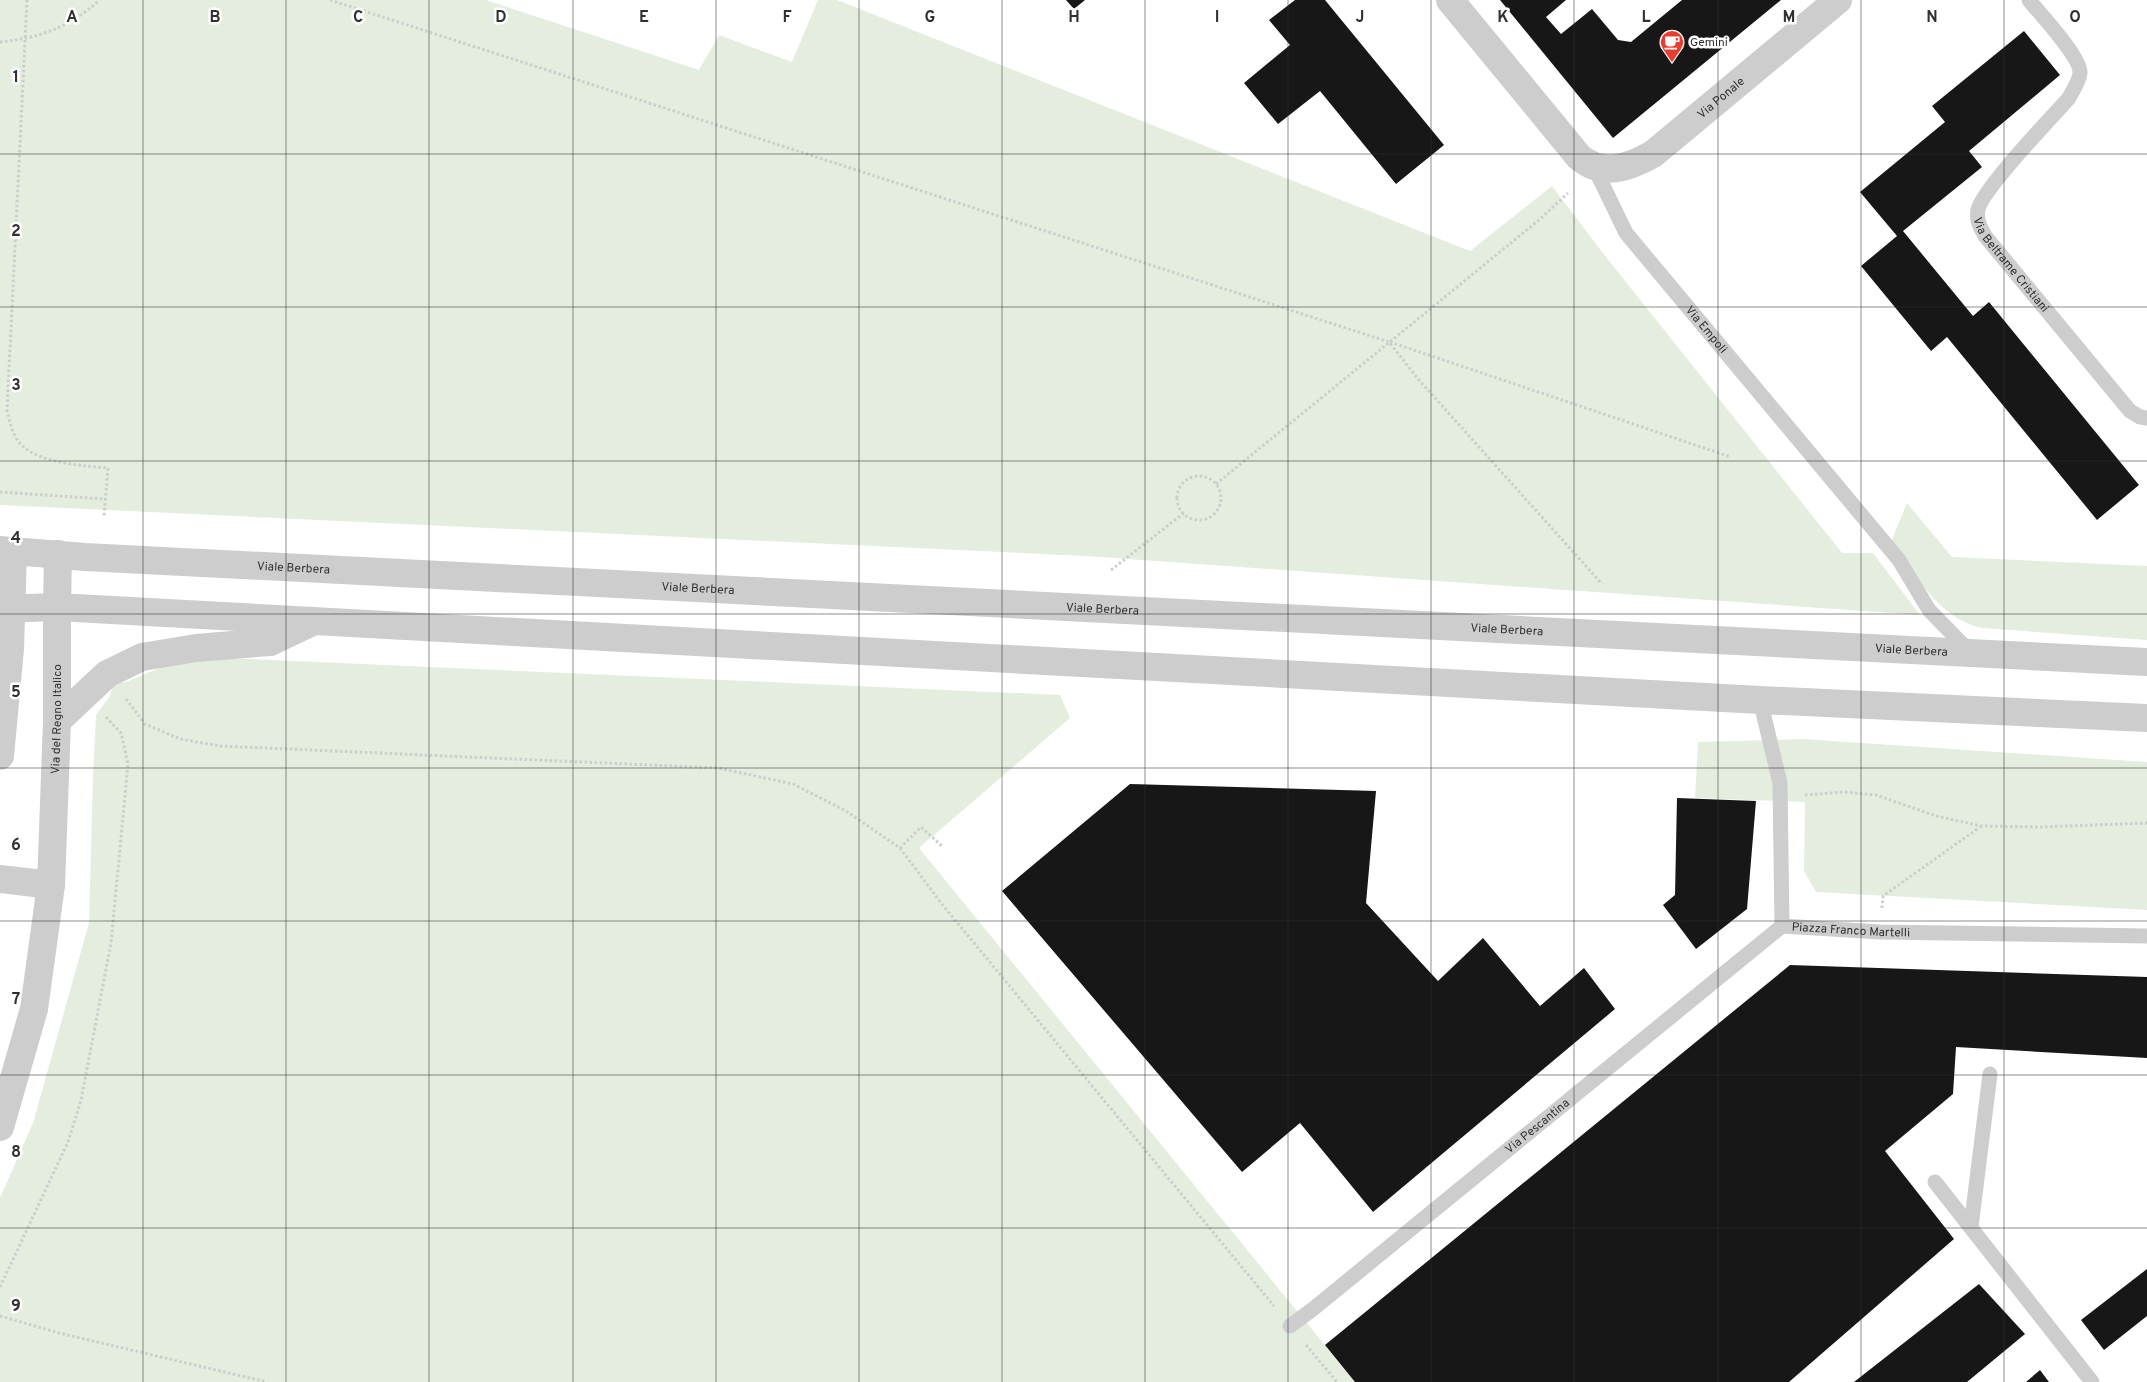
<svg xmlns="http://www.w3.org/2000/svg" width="2147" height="1382" font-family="Overpass,sans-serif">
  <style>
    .green { fill: #e4edde }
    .building { fill: #171717 }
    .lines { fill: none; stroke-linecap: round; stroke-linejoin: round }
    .path { stroke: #cdcdcd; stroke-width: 3; stroke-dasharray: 2.5 2.5; stroke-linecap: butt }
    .service { stroke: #cdcdcd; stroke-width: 15 }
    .minor { stroke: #cdcdcd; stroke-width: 28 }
    .tertiary { stroke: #cdcdcd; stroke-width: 28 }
    .grid { fill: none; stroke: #303030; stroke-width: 1; stroke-opacity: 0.55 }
    .labels { text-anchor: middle; stroke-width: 5; stroke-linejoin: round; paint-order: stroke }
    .poi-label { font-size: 12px; fill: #303030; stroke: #fff; text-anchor: start }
    .street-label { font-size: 12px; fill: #303030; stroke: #fff }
    .grid-label { font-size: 16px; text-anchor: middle; font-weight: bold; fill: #303030; stroke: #fff; stroke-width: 5; stroke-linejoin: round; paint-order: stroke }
  </style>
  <rect width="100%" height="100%" fill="#fff"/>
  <!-- green -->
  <path class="green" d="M0 0H486L699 70 719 35 792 62 818 0H837L1470 251 1552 186 1602 252 1842 553H1873L1920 615 1086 556 0 505Z
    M1907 503 1952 557 2147 566V640L1982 628C1939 619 1916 575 1891 542Z
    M184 658 249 659 1060 695 1070 718 919 848 1355 1382H0V1198L33 1123 89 923 93 775 96 715 110 696 113 683 126 682Z
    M1802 739 2147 762V910L1816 892 1804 871 1805 802 1695 798 1698 742Z"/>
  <!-- building -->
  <path class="building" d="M1066 0H1085L1074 9Z
    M1295 0H1325L1444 145 1396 184 1320 91 1278 124 1244 83 1290 45 1269 20Z
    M1500 0H1566L1546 17 1561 34 1592 9 1618 40 1631 42 1682 0H1781L1613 138Z
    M2024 31 2060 75 1969 151 1982 167 1903 231 1973 316 1989 302 2139 485 2097 520 1947 337 1931 351 1861 266 1897 236 1860 192 1945 122 1932 106Z
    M1130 784 1376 791 1366 903 1438 981 1483 938 1540 1006 1584 968 1615 1009 1373 1212 1300 1123 1242 1172 1002 891Z
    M1677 798 1756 801 1747 909 1696 949 1663 905 1675 895Z
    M1790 965 2147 977V1058L1956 1047 1953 1094 1885 1151 1954 1239 1789 1382H1355L1325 1345Z
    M2147 1269V1316L2104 1350 2081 1320Z
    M1979 1284 2025 1334 1967 1382H1854Z
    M2040 1370 2049 1382H2026Z"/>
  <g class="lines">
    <!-- path -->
    <path class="path" d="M27 0 7 410C10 423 13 439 25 448 43 463 84 466 108 468L104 516
      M330 0 1389 342 1418 379 1602 584
      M0 42C41 38 69 27 100 0
      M1390 342 1731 457
      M1177 498a22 22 0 1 1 44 0a22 22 0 1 1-44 0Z
      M1216 484 1539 220 1568 193
      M0 492 105 499
      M1111 570 1184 513
      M126 699 145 724 180 739 220 746 718 768 793 784 846 811 900 848 941 903 1274 1306
      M1805 795 1844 792 1876 795 1936 816 1981 826 2040 827 2147 823
      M900 848 921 827 943 847
      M1882 908 1883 896 1980 827
      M0 1287 68 1142 81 1100 111 943 128 764 121 733 106 717
      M0 1316 59 1333 267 1382
      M1306 1345 1337 1382"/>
    <!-- service -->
    <g class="service">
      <path id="s1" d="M2029 0C2040 14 2081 57 2080 73 2079 82 2073 90 2069 98 2052 117 1981 191 1978 210 1976 220 1980 227 1985 236L2130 411 2140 417 2147 418"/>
      <path id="s2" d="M1594 167 1626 233 1899 560 1929 610 1970 652"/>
      <path d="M1760 700 1780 783 1782 926"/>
      <path id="s3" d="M1782 926 1880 932 2147 936"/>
      <path d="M1935 1182 2092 1382"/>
      <path d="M1971 1227 1990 1074"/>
      <path id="s4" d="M1290 1326 1313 1309 1782 926"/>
    </g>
    <!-- minor -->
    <path class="minor" id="s5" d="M1450 0 1579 157C1603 177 1628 168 1653 154L1838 0"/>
    <!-- tertiary -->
    <g class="tertiary">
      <path id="s6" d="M0 550 85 557 2147 662"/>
      <path d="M0 609 57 607 1760 700 2147 718"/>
      <path d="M57 721 107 674 142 657 196 648 270 642 314 621"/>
      <path d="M0 756 10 649 13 551"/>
      <path d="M0 879 51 885"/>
      <path id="s7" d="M0 1127 34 1009 51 885 57 721V607L58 554"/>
    </g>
  </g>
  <!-- grid -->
  <path class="grid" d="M143 0V1382M286 0V1382M429 0V1382M573 0V1382M716 0V1382M859 0V1382M1002 0V1382M1145 0V1382M1288 0V1382M1431 0V1382M1574 0V1382M1718 0V1382M1861 0V1382M2004 0V1382M0 154H2147M0 307H2147M0 461H2147M0 614H2147M0 768H2147M0 921H2147M0 1075H2147M0 1228H2147"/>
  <!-- icons -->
  <defs>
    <g id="cafe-pin" transform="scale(1.25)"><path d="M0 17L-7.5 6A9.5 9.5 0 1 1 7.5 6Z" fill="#ea3d2f" stroke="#fff"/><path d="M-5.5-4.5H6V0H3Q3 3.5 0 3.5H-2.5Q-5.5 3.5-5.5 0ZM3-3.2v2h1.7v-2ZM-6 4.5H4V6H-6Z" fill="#fff"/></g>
  </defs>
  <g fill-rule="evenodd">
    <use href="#cafe-pin" x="1672" y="42"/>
  </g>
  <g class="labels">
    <!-- poi labels -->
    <g class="poi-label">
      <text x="1690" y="46">Gemini</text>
    </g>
    <!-- street labels -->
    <g class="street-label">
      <text dy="4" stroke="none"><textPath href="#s5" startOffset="371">Via Ponale</textPath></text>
      <text dy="4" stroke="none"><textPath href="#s1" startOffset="328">Via Beltrame Cristiani</textPath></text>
      <text dy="4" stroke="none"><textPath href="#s2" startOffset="199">Via Empoli</textPath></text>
      <text dy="4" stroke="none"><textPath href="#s6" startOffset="294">Viale Berbera</textPath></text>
      <text dy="4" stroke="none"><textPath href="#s6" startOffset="699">Viale Berbera</textPath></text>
      <text dy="4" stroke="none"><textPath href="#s6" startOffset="1104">Viale Berbera</textPath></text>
      <text dy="4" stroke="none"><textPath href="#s6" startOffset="1509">Viale Berbera</textPath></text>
      <text dy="4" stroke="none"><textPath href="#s6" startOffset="1914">Viale Berbera</textPath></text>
      <text dy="4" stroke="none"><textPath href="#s7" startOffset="414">Via del Regno Italico</textPath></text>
      <text dy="4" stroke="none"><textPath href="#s3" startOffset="69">Piazza Franco Martelli</textPath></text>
      <text dy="4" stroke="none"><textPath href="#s4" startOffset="318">Via Pescantina</textPath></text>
    </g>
  </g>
  <g class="grid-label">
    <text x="72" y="22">A</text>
    <text x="215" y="22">B</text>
    <text x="358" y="22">C</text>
    <text x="501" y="22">D</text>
    <text x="644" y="22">E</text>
    <text x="787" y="22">F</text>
    <text x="930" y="22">G</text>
    <text x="1074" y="22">H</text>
    <text x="1217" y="22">I</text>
    <text x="1360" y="22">J</text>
    <text x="1503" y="22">K</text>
    <text x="1646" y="22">L</text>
    <text x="1789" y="22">M</text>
    <text x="1932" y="22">N</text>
    <text x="2075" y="22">O</text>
    <text x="16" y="82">1</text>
    <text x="16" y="236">2</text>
    <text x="16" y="390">3</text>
    <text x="16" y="543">4</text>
    <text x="16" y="697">5</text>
    <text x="16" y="850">6</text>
    <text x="16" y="1004">7</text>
    <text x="16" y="1157">8</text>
    <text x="16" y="1311">9</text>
  </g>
</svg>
